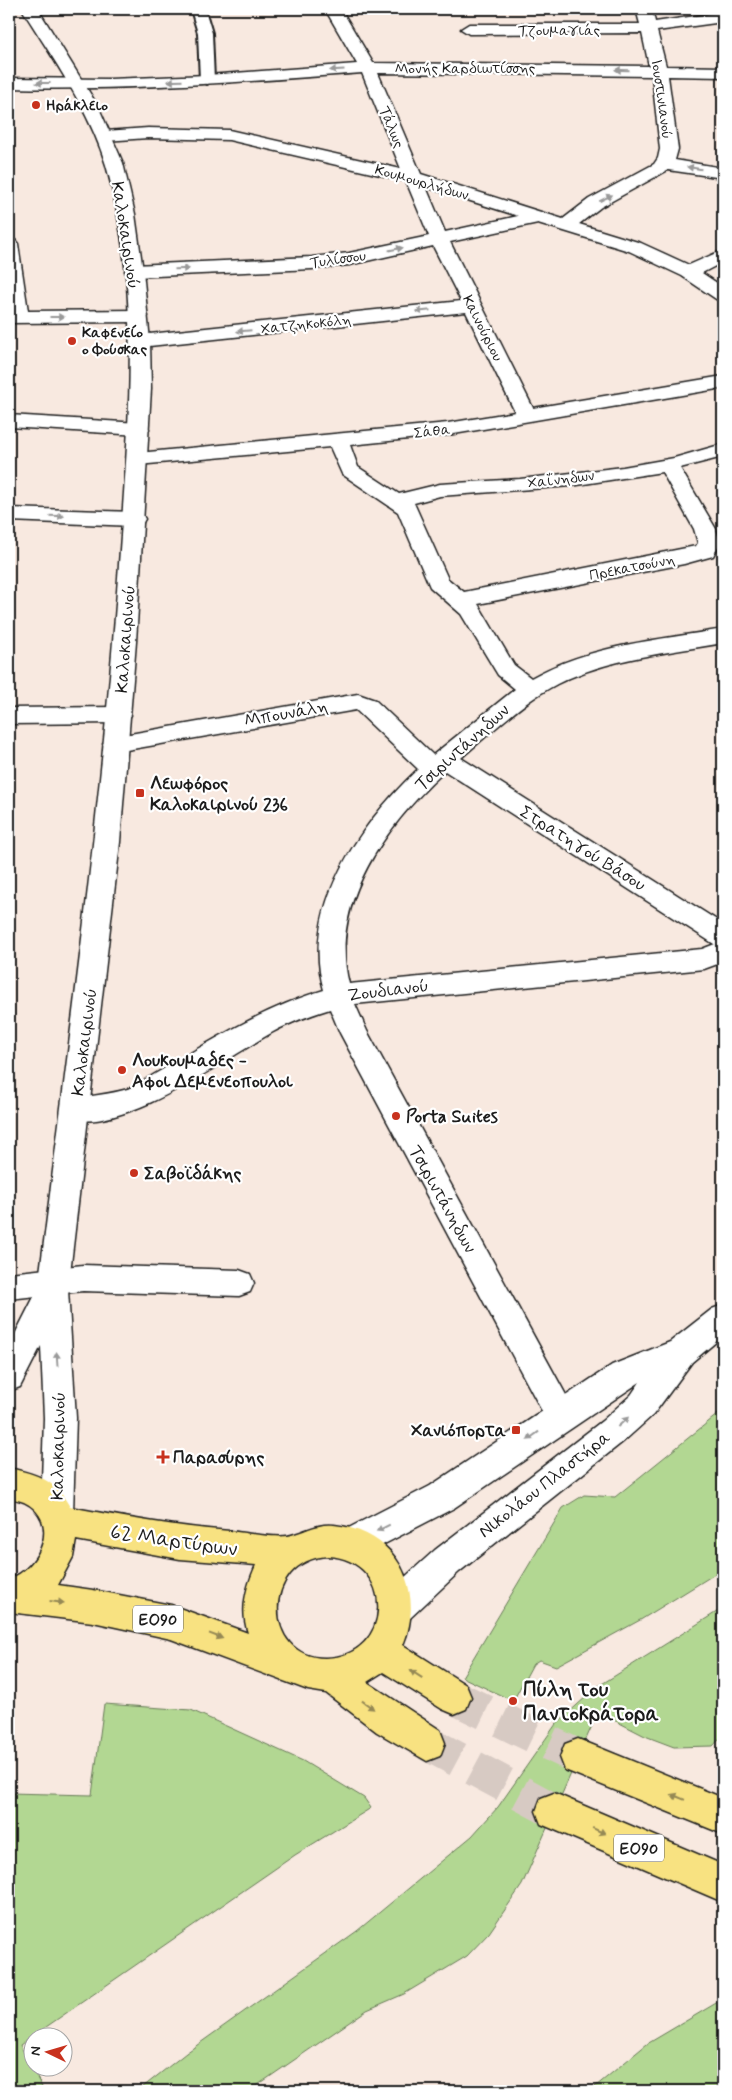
<svg xmlns="http://www.w3.org/2000/svg" width="732" height="2100" font-family="Mynerve,sans-serif">
  <style>
    .green { fill: #b2d792; stroke: #677a57 }
    .lines { fill: none; stroke-linecap: round; stroke-linejoin: round }
    .primary-tunnel { stroke: #d7cac3; stroke-width: 35; stroke-dasharray: 35 18; stroke-linecap: butt }
    .lane-casing { stroke: #1c1c1c; stroke-width: 4 }
    .street-casing { stroke: #1c1c1c; stroke-width: 3 }
    .secondary-casing { stroke: #1c1c1c; stroke-width: 3 }
    .primary-casing { stroke: #1c1c1c; stroke-width: 3 }
    .lane { fill: #fff; fill-rule: evenodd }
    .street { fill: #fff; fill-rule: evenodd }
    .secondary { fill: #fff; fill-rule: evenodd }
    .primary { fill: #f8e281; fill-rule: evenodd }
    .oneway { fill: #999 }
    .oneway2 { fill: #958954 }
    .poi-dot { fill: #c8321e; stroke: #fff; stroke-width: 2 }
    .labels { text-anchor: middle; stroke-width: 4.5; stroke-linejoin: round; paint-order: stroke }
    .far-street-label { font-size: 15px; fill: #1c1c1c; stroke: #fff }
    .far-poi-label { font-size: 15px; font-weight: bold; fill: #1c1c1c; stroke: #fff; text-anchor: start }
    .shield { fill: #fff; stroke: #606060; stroke-width: 1 }
    .shield-label { font-size: 16px; font-weight: bold; fill: #1c1c1c }
    .street-label { font-size: 18px; fill: #1c1c1c; stroke: #fff }
    .poi-label { font-size: 18px; font-weight: bold; fill: #1c1c1c; stroke: #fff; text-anchor: start }
    .near-street-label { font-size: 21px; fill: #1c1c1c; stroke: #fff }
    .near-poi-label { font-size: 21px; font-weight: bold; fill: #1c1c1c; stroke: #fff; text-anchor: start }
  </style>
  <rect width="100%" height="100%" fill="#f8e9e0"/>
  <filter id="ink" filterUnits="userSpaceOnUse"><feTurbulence type="fractalNoise" baseFrequency=".02" numOctaves="2"/><feDisplacementMap in="SourceGraphic" scale="10" xChannelSelector="R" yChannelSelector="G"/><feConvolveMatrix kernelMatrix="1 2 1 2 8 2 1 2 1" color-interpolation-filters="sRGB"/></filter>
  <g filter="url(#ink)">
    <!-- green -->
    <path class="green" d="M723 1410V1569L642 1619 556 1666 539 1660 533 1664 513 1701 462 1677 563 1508 584 1495 615 1497Z
      M723 1608V1735L713 1746 674 1747 645 1736 598 1712 522 1885 489 1933 467 1956 404 1994 367 2010 249 2091H138L186 2053 357 1931 472 1836 498 1807 556 1724 597 1687Z
      M104 1704 191 1710 303 1761 364 1798 371 1808 295 1855 20 2045 44 2091H9V1793L92 1795Z
      M723 1999V2091H590L647 2044Z"/>
    <g class="lines">
      <!-- primary-tunnel -->
      <path class="primary-tunnel" d="M454 1697 578 1757
        M427 1743 554 1811"/>
      <!-- lane casing -->
      <g class="lane-casing">
        <path id="lane" d="M199 9 206 13 212 33 214 80 207 84 200 80 198 33 192 13Z"/>
      </g>
      <!-- street casing -->
      <g class="street-casing">
        <path id="street" d="M190 9H206L207 13 199 18 193 16Z
          M325 9H341L373 63 649 66 642 33 469 34 461 29 469 24H640L636 9H652L655 22 723 12V22L657 31 666 66 723 67V77L668 76 678 149 675 160 723 168V178L668 170 601 207 579 224 641 243 689 265 723 250V262L702 273 723 287V301L716 299 682 276 629 251 538 223 450 242 533 408 723 376V388L448 435 350 445 358 467 399 494 440 484 520 479 623 467 674 458 723 444V457L680 468 716 529 720 543 713 556 684 564 478 604 514 665 531 678C589 645 659 640 723 629V643C668 653 608 658 557 684 522 702 491 733 461 758L723 924V962L704 969 355 1004 367 1031 572 1406 577 1416 572 1426 561 1430 550 1426 340 1033 330 1009C311 1015 291 1022 273 1032 225 1059 121 1136 66 1118L62 1110 66 1102C87 1095 110 1095 131 1088 194 1052 254 1011 324 990 300 908 361 823 418 769L356 710 115 752 107 750 103 744 107 738 358 694 375 700 433 755 515 689 498 675 461 614 430 587 398 512 342 474 330 447 138 465 131 463 128 459 131 455 138 453 448 423 515 412 466 312 140 347 133 345 130 341 133 337 140 335 461 301 433 246 349 265 312 269 134 277 127 275 125 271 127 267 134 265 312 257 349 253 429 236 406 181 229 140 148 138 105 141 99 140 96 136 99 132 105 131 148 128 229 130 401 169 362 73C244 82 127 91 9 88V78L110 79 207 75 357 64ZM378 73 652 76 660 149 658 158 654 164 589 199 563 219 421 174ZM426 187 518 216 445 232ZM662 472 694 529 698 543 696 546 464 592 448 579 414 503 440 496 571 486ZM445 771 714 944H715L702 949 349 984C328 903 388 823 445 771Z
          M9 239 15 240 18 244 28 311 138 310 145 312 148 316 145 320 138 322 9 323Z
          M9 415 139 423 146 425 149 429 146 433 139 435 9 427Z
          M9 508 134 512 142 514 145 519 142 524 134 526 9 521Z
          M119 707 127 709 131 715 127 721 119 723 9 724V708Z
          M83 1265 239 1270 250 1274 254 1283 250 1292 239 1296 83 1291 9 1299V1273Z"/>
      </g>
      <!-- secondary casing -->
      <g class="secondary-casing">
        <path id="secondary" d="M22 9H38L99 108 123 163 135 214 143 271 150 341 151 389 136 642 120 842 68 1290 76 1418 73 1513 69 1524 57 1528 45 1524 41 1513 44 1418 41 1346 20 1387 9 1391V1346L38 1289C68 1048 102 807 119 564 128 431 143 295 106 165 89 109 53 59 22 9Z
          M723 1305V1336L692 1362 653 1415 624 1441 459 1572 409 1619 397 1623 385 1619 380 1607 385 1595 435 1550 602 1421 631 1395 640 1382 454 1508 363 1555 351 1560 339 1555 334 1544 339 1533 430 1486 612 1365 670 1342 712 1309Z"/>
      </g>
      <!-- primary casing -->
      <g class="primary-casing">
        <path id="primary" d="M9 1468C39 1475 54 1479 70 1507 123 1517 176 1527 230 1531 245 1533 274 1538 287 1536 304 1533 316 1523 334 1525 397 1531 426 1590 403 1645L466 1685 471 1697 466 1709 454 1714 442 1709 383 1672 367 1682 440 1730 445 1743 440 1756 427 1761 377 1732 326 1693 308 1690 171 1639 93 1622 9 1612V1579C42 1567 61 1520 24 1502 19 1500 13 1499 9 1498ZM76 1540 180 1559 256 1565C246 1588 240 1609 248 1633L171 1605 93 1590 58 1585 73 1557ZM328 1556C397 1560 394 1658 325 1658 262 1658 261 1560 328 1556Z
          M578 1739 723 1798V1834L565 1770 560 1757 565 1744Z
          M554 1793 723 1865V1902L541 1824 536 1811 541 1798Z"/>
      </g>
      <!-- lane -->
      <use href="#lane" class="lane"/>
      <!-- street -->
      <use href="#street" class="street"/>
      <!-- secondary -->
      <use href="#secondary" class="secondary"/>
      <!-- primary -->
      <use href="#primary" class="primary"/>
    </g>
    <!-- one-way arrows -->
    <defs><path id="oneway-solid" d="M-6-.8H1V-3.2L6.5 0L1 3.2V.8H-6Z" transform="scale(1.25)"/></defs>
    <g class="oneway">
      <use href="#oneway-solid" transform="translate(337 70) rotate(176)"/>
      <use href="#oneway-solid" transform="translate(622 70) rotate(-179)"/>
      <use href="#oneway-solid" transform="translate(175 81) rotate(178)"/>
      <use href="#oneway-solid" transform="translate(43 83) rotate(180)"/>
      <use href="#oneway-solid" transform="translate(694 168) rotate(-171)"/>
      <use href="#oneway-solid" transform="translate(606 198) rotate(-26)"/>
      <use href="#oneway-solid" transform="translate(396 249) rotate(-11)"/>
      <use href="#oneway-solid" transform="translate(182 269) rotate(-2)"/>
      <use href="#oneway-solid" transform="translate(423 311) rotate(174)"/>
      <use href="#oneway-solid" transform="translate(57 317)"/>
      <use href="#oneway-solid" transform="translate(244 331) rotate(175)"/>
      <use href="#oneway-solid" transform="translate(57 516) rotate(2)"/>
      <use href="#oneway-solid" transform="translate(57 1359) rotate(-94)"/>
      <use href="#oneway-solid" transform="translate(623 1422) rotate(-42)"/>
      <use href="#oneway-solid" transform="translate(533 1436) rotate(144)"/>
      <use href="#oneway-solid" transform="translate(383 1528) rotate(154)"/>
    </g>
    <g class="oneway2">
      <use href="#oneway-solid" transform="translate(57 1602) rotate(7)"/>
      <use href="#oneway-solid" transform="translate(216 1636) rotate(21)"/>
      <use href="#oneway-solid" transform="translate(416 1674) rotate(-147)"/>
      <use href="#oneway-solid" transform="translate(368 1705) rotate(36)"/>
      <use href="#oneway-solid" transform="translate(678 1797) rotate(-158)"/>
      <use href="#oneway-solid" transform="translate(599 1831) rotate(24)"/>
    </g>
  </g>
  <!-- markers -->
  <g class="poi-dot">
    <circle cx="36" cy="105" r="5"/>
    <circle cx="72" cy="341" r="5"/>
    <rect x="135" y="788" width="10" height="10" rx="2.5"/>
    <circle cx="122" cy="1070" r="5"/>
    <circle cx="396" cy="1116" r="5"/>
    <circle cx="134" cy="1173" r="5"/>
    <rect x="511" y="1425" width="10" height="10" rx="2.5"/>
    <path d="M160.5 1449.5h5v5h5v5h-5v5h-5v-5h-5v-5h5z"/>
    <circle cx="513" cy="1701" r="5"/>
  </g>
  <g class="labels">
    <!-- far-street labels -->
    <g class="far-street-label">
      <text x="559" y="35">Τζουμαγιάς</text>
      <text x="465" y="73">Μονής Καρδιωτίσσης</text>
      <text transform="translate(662 99) rotate(82)" y="5">Ιουστινιανού</text>
      <text transform="translate(392 127) rotate(68)" y="5">Τάλως</text>
      <text transform="translate(422 182) rotate(16)" y="5">Κουμουρλήδων</text>
      <text transform="translate(338 259) rotate(-8)" y="5">Τυλίσσου</text>
      <text transform="translate(306 324) rotate(-6)" y="5">Χατζηκοκόλη</text>
      <text transform="translate(483 328) rotate(63)" y="5">Καινούριου</text>
      <text transform="translate(432 431) rotate(-7)" y="5">Σάθα</text>
      <text transform="translate(561 479) rotate(-7)" y="5">Χαΐνηδων</text>
      <text transform="translate(632 567) rotate(-11)" y="5">Πρεκατσούνη</text>
    </g>
    <!-- far-poi labels -->
    <g class="far-poi-label">
      <text x="46" y="110">Ηράκλειο</text>
      <text x="82" y="337">Καφενείο<tspan x="82" dy="17">ο Φούσκας</tspan></text>
    </g>
    <!-- shield labels -->
    <g class="shield">
      <rect x="133" y="1605.5" width="50" height="27" rx="4"/>
      <rect x="614" y="1834.5" width="50" height="27" rx="4"/>
    </g>
    <g class="shield-label">
      <text x="158" y="1625">ΕΟ90</text>
      <text x="639" y="1854">ΕΟ90</text>
    </g>
    <!-- street labels -->
    <g class="street-label">
      <text transform="translate(126 235) rotate(81)" y="6">Καλοκαιρινού</text>
      <text transform="translate(125 639) rotate(-86)" y="6">Καλοκαιρινού</text>
      <text transform="translate(286 713) rotate(-10)" y="6">Μπουνάλη</text>
      <text transform="translate(462 747) rotate(-42)" y="6">Τσιριντάνηδων</text>
      <text transform="translate(583 848) rotate(32)" y="6">Στρατηγού Βάσου</text>
      <text transform="translate(388 990) rotate(-7)" y="6">Ζουδιανού</text>
      <text transform="translate(84 1042) rotate(-83)" y="6">Καλοκαιρινού</text>
      <text transform="translate(443 1199) rotate(61)" y="6">Τσιριντάνηδων</text>
      <text transform="translate(58 1446) rotate(-89)" y="6">Καλοκαιρινού</text>
      <text transform="translate(544 1484) rotate(-38)" y="6">Νικολάου Πλαστήρα</text>
    </g>
    <!-- poi labels -->
    <g class="poi-label">
      <text x="150" y="789">Λεωφόρος<tspan x="150" dy="21">Καλοκαιρινού 236</tspan></text>
      <text x="132" y="1066">Λουκουμαδες -<tspan x="132" dy="21">Αφοι Δεμενεοπουλοι</tspan></text>
      <text x="406" y="1122">Porta Suites</text>
      <text x="144" y="1179">Σαβοϊδάκης</text>
      <text x="506" y="1436" text-anchor="end">Χανιόπορτα</text>
      <text x="173" y="1463">Παρασύρης</text>
    </g>
    <!-- near-street labels -->
    <g class="near-street-label">
      <text transform="translate(174 1540) rotate(8)" y="7">62 Μαρτύρων</text>
    </g>
    <!-- near-poi labels -->
    <g class="near-poi-label">
      <text x="523" y="1696">Πύλη του<tspan x="523" dy="24">Παντοκράτορα</tspan></text>
    </g>
  </g>
  <!-- margin -->
  <rect width="732" height="2100" fill="none" stroke="#fff" stroke-width="30"/>
  <rect x="15" y="15" width="702" height="2070" fill="none" stroke="#1c1c1c" stroke-width="2" filter="url(#ink)"/>
  <!-- north arrow -->
  <g transform="translate(48 2052) rotate(275)"><circle r="24" fill="#ffffff" stroke="#a4a4a4"/>
  <path d="M0-4L9 19L0 12L-9 19Z" fill="#c8321e"/>
  <text y="-8" font-size="14" font-weight="bold" text-anchor="middle" fill="#1c1c1c">N</text>
  </g>
</svg>
